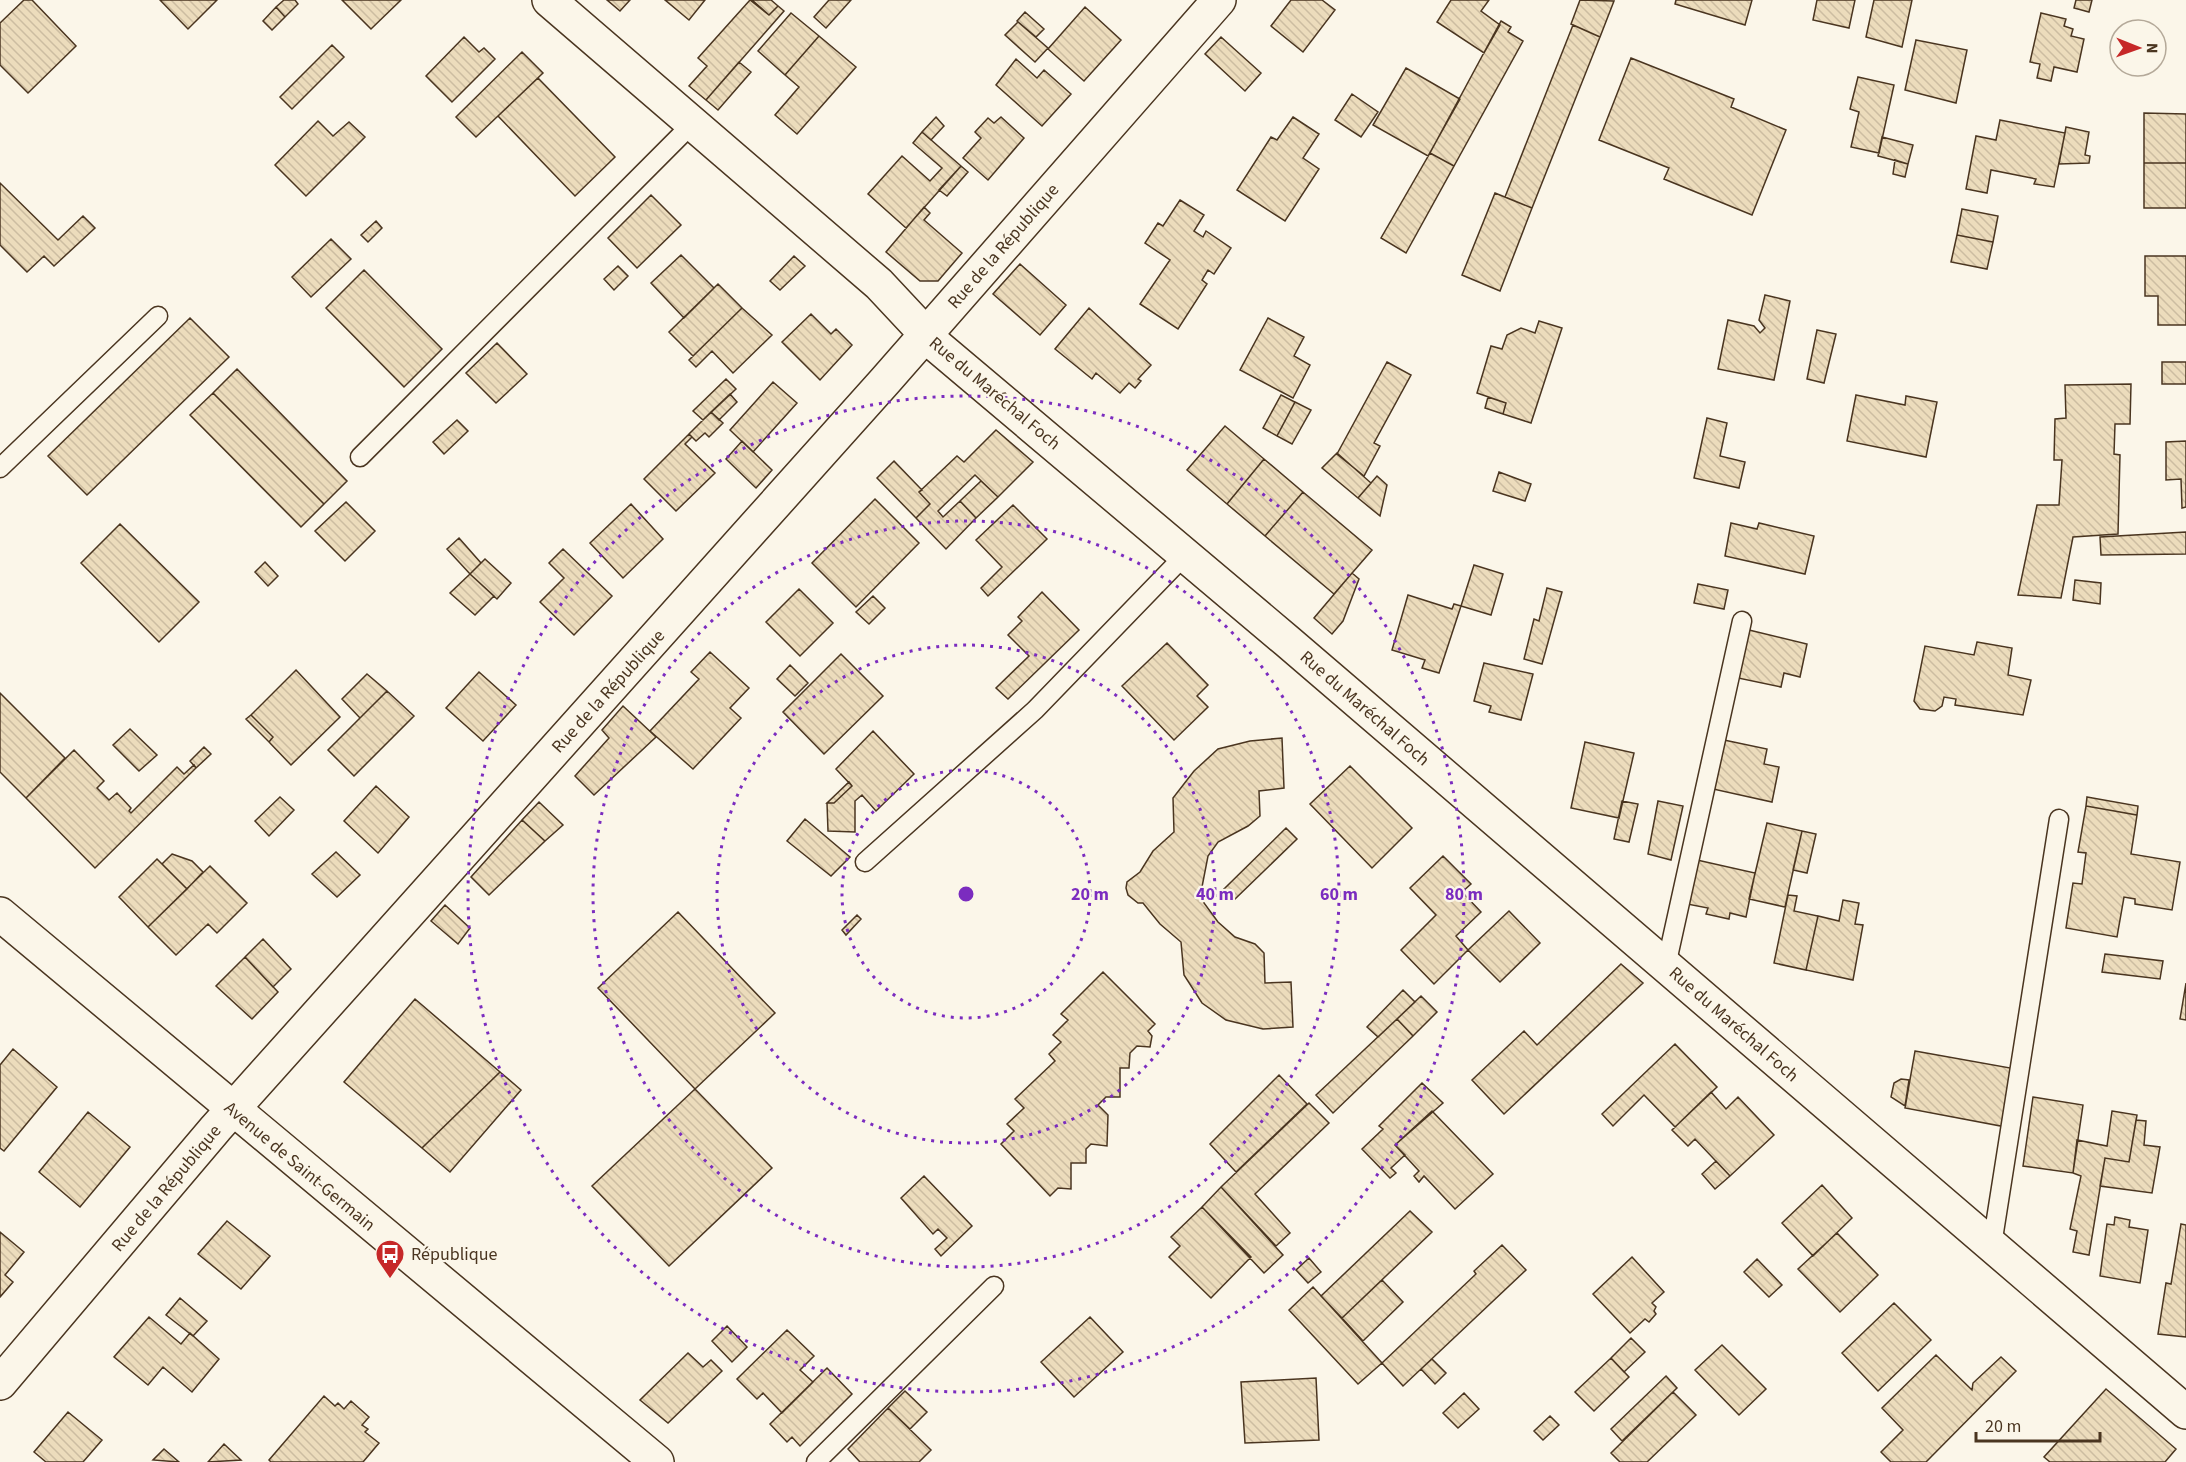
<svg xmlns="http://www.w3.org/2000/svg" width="2186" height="1462" font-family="'Source Sans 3',sans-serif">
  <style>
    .building { fill: url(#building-back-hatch); stroke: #4a3520; stroke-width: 1.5 }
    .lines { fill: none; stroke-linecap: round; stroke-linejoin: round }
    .service-casing { stroke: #4a3520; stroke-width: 21 }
    .minor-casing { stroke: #4a3520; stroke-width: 36 }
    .secondary-casing { stroke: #4a3520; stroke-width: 36 }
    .service { stroke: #fbf6e9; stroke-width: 18 }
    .minor { stroke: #fbf6e9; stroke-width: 33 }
    .secondary { stroke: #fbf6e9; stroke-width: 33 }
    .ring { fill: none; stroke: #7b2cbf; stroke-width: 3; stroke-dasharray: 3 6 }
    .labels { text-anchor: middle; stroke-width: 4.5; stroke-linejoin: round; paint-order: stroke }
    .street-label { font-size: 18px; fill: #4a3520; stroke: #fbf6e9 }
    .poi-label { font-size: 18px; fill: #4a3520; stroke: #fbf6e9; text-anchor: start }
    .centre { fill: #7b2cbf; stroke: #fbf6e9; stroke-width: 3 }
    .ring-label { font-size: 18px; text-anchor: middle; font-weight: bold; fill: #7b2cbf; stroke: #fbf6e9; stroke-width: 4.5; stroke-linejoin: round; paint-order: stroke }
  </style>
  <defs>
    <pattern id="building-back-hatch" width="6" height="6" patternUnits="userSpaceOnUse" patternTransform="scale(1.5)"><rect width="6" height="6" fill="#ecdcbc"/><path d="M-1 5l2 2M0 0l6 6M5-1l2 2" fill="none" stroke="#ccbda1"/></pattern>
  </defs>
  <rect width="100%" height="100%" fill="#fbf6e9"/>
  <!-- building -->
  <path class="building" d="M24 0H32L76 46 28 93 0 65V23Z
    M160 0H217L188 29Z
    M284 0H295L298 4 285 17 276 7Z
    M342 0H401L371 29Z
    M607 0H630L620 11Z
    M665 0H705L689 20Z
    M750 0 769 15 778 6 784 11 706 100 689 86 707 66 698 58Z
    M752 0H771L778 6 769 15Z
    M829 0H851L826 28 814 17Z
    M1291 0H1322L1335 10 1303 52 1271 26Z
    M1451 0H1489L1481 11 1500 25 1484 53 1437 22Z
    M1580 0 1614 1 1600 37 1571 24Z
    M1676 0H1752L1745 25 1675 4Z
    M1817 0H1855L1849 28 1813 20Z
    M1874 0H1912L1902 47 1866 37Z
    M2076 0H2092L2089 12 2074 8Z
    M276 7 285 17 272 30 263 21Z
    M1085 7 1121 40 1084 81 1048 49Z
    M1025 12 1044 29 1036 37 1017 21Z
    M791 13 819 36 785 75 758 51Z
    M2041 13 2066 19 2064 26 2073 29 2071 36 2084 39 2077 72 2054 67 2051 81 2037 78 2040 64 2030 62Z
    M1501 21 1511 27 1508 32 1523 41 1454 166 1430 153Z
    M1018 22 1048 48 1035 62 1005 35Z
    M1573 25 1600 37 1532 208 1505 197Z
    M819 36 856 67 797 134 775 115 799 87 785 75Z
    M464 37 479 52 484 48 495 59 452 102 426 76Z
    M1221 37 1261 73 1245 91 1205 54Z
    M1916 40 1967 50 1956 103 1905 90Z
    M332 45 344 57 292 109 280 97Z
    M522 52 543 73 476 137 456 117Z
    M1631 58 1734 99 1731 107 1786 130 1752 215 1664 179 1669 168 1599 140Z
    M1016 59 1037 78 1044 70 1071 94 1042 126 996 85Z
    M739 62 751 72 718 110 706 100Z
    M1406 68 1460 99 1428 156 1373 125Z
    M1858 77 1894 85 1879 153 1851 147 1859 112 1850 109Z
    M538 78 615 157 575 196 498 116Z
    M1352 94 1378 112 1361 137 1335 120Z
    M2144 113 2186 114V163H2144Z
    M936 117 944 126 931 140 922 132Z
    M1001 117 1024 138 988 180 963 158 981 138 975 132 988 118 994 123Z
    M1293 117 1319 134 1303 158 1319 169 1285 221 1237 190 1271 137 1277 140Z
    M2000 120 2065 133 2054 187 2034 184 2036 179 1991 170 1987 193 1966 189 1976 136 1996 140Z
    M318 121 333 136 349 122 365 137 306 196 275 165Z
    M2066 127 2089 132 2085 155 2090 156 2089 163 2059 164Z
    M922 132 961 166 906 228 868 194 902 156 930 181 942 168 913 143Z
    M1882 137 1913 145 1908 164 1878 156Z
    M1430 153 1454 166 1406 253 1381 238Z
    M1895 160 1908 164 1905 177 1893 174Z
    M2144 163H2186V208H2144Z
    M961 166 968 172 947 196 939 190Z
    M0 183 58 240 83 216 95 228 54 266 44 256 27 272 0 245Z
    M1495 193 1532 208 1500 291 1462 275Z
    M651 195 681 225 637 268 608 238Z
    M1180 200 1204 215 1194 231 1203 237 1206 231 1231 248 1214 274 1208 270 1202 280 1207 284 1178 329 1140 304 1170 260 1145 243 1158 223 1163 226Z
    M924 207 930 213 924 220 962 253 938 281H920L886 252Z
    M1962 209 1998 216 1993 242 1957 235Z
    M376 221 382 228 368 242 361 235Z
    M1957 235 1993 242 1987 269 1951 262Z
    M331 239 351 259 311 297 292 277Z
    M681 255 714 288 684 318 651 283Z
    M794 256 805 266 780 290 770 281Z
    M2145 256H2186V325H2158V296H2145Z
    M1020 264 1066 305 1040 335 993 294Z
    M618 266 628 276 614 290 604 279Z
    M364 270 442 349 404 387 326 308Z
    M718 284 742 308 693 356 669 332Z
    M1765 295 1790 301 1774 380 1718 369 1728 320 1754 326 1760 333 1765 328 1759 320Z
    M742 308 772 335 733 373 712 351 696 367 689 360Z
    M1089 308 1151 365 1138 379 1141 381 1135 388 1129 383 1120 393 1096 373 1092 379 1055 349Z
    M811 314 831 334 836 329 852 345 820 380 782 342Z
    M190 318 229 357 87 495 48 456Z
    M1268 318 1304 337 1294 356 1310 365 1293 398 1240 370Z
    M1539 321 1562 328 1531 423 1503 414 1506 403 1477 393 1491 346 1502 349 1507 335 1521 328 1535 333Z
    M1817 330 1836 334 1824 383 1807 379Z
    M497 343 527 374 496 403 466 373Z
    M1387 362 1411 375 1374 443 1380 446 1364 476 1337 454Z
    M2162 362H2186V384H2162Z
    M237 369 347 481 324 504 213 393Z
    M726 379 736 389 703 420 693 411Z
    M773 382 797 403 753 452 730 430Z
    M2131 384 2130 424H2115L2114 454 2120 455 2118 534 2073 537 2061 598 2018 595 2037 505H2059L2062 460H2054L2055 419 2066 418 2065 385Z
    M213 393 324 504 301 527 190 415Z
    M730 394 737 402 719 420 711 412Z
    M1281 395 1295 402 1277 436 1263 428Z
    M1856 395 1905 405 1906 396 1937 402 1926 457 1847 441Z
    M1488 397 1506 403 1503 414 1485 408Z
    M1295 402 1311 410 1292 444 1277 436Z
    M711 412 723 423 709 437 705 433 696 441 689 434Z
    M1707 418 1727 423 1720 456 1745 462 1739 488 1694 478Z
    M457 420 468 431 444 454 433 442Z
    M1225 426 1264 459 1227 504 1187 470Z
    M996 430 1033 462 998 497 975 475 938 511 943 517 960 501 976 518 946 549 916 518 930 504 919 492 957 456 964 462Z
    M689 434 692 437 685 444 715 473 676 511 644 479Z
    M742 441 772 470 756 488 726 459Z
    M2186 441V507L2182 508 2181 479 2166 480V442Z
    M1337 453 1371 483 1358 498 1322 468Z
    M1264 459 1303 492 1265 536 1227 504Z
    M894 461 922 490 919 492 930 504 916 518 877 478Z
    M1499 472 1531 484 1525 501 1493 491Z
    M1377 476 1387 485 1380 516 1358 498Z
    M981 481 998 497 976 518 960 501Z
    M1303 492 1372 550 1334 594 1265 536Z
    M875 499 919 543 856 607 812 563Z
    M346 502 375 531 345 561 315 531Z
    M631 504 663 539 623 578 590 543Z
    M1013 505 1047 539 988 596 981 588 1002 567 976 540Z
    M1731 523 1757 529 1759 523 1814 536 1805 574 1725 556Z
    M120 524 199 602 159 642 81 563Z
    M2186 532V554L2101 555 2100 537Z
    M459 538 481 563 470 574 447 549Z
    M563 549 612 596 574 635 540 602 564 578 549 563Z
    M485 559 511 583 497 599 470 574Z
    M265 562 278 576 268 586 255 572Z
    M1474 565 1503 574 1491 615 1461 606Z
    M1352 573 1359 579 1343 621 1332 634 1314 618Z
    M470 574 494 596 475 615 450 593Z
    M2075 580 2101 583 2100 604 2073 600Z
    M1698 584 1728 590 1724 609 1694 603Z
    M1547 588 1562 592 1542 664 1524 659 1534 619 1539 621Z
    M799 589 833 623 800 656 766 622Z
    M1042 592 1079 630 1008 699 996 688 1029 656 1008 635 1022 621 1018 617Z
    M1408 595 1452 609 1454 604 1461 606 1439 673 1422 668 1425 660 1392 650Z
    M873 596 885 608 869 624 856 612Z
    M1749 630 1807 644 1800 677 1784 673 1781 687 1738 678Z
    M1977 642 2012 648 2008 675 2031 680 2023 715 1955 705 1956 699 1944 697 1942 706 1935 711 1920 709 1914 701 1925 646 1974 655Z
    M1167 643 1208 685 1197 696 1208 707 1174 740 1122 686Z
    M710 652 749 688 730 708 741 718 693 769 650 731 699 679 691 672Z
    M841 654 883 696 824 754 783 712Z
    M1484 663 1533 674 1521 720 1489 712 1491 706 1474 701Z
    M790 665 808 683 795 696 777 679Z
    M296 670 340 717 291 765 269 742 273 737 251 715Z
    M479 672 516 705 483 741 446 708Z
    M367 674 387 691 360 718 342 699Z
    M387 691 414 716 354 776 328 750Z
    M0 693 65 758 26 798 0 772Z
    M623 706 656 737 594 795 575 776 609 738 602 730Z
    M251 715 273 737 269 742 246 719Z
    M130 729 157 755 139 771 113 745Z
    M873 731 914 774 876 811 862 795 855 801V832L828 831 827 803H834L852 786 836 769Z
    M1282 738 1284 788 1259 791 1260 816 1248 826 1218 842 1208 856 1201 892 1204 903 1218 922 1235 937 1255 944 1264 953 1265 983 1291 982 1293 1027 1263 1029 1226 1020 1202 1003 1184 975 1181 942 1160 924 1143 903H1138L1128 895 1126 888 1127 882 1140 872 1153 851 1174 832 1173 798 1194 771 1218 749 1250 741Z
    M1724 740 1767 749 1764 764 1779 767 1772 802 1713 789Z
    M1585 742 1634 753 1619 818 1571 808Z
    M204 747 211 754 196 768 190 761Z
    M74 750 104 781 97 788 109 800 117 793 131 808 129 811 131 813 177 767 184 774 194 765 196 768 95 868 26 798Z
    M1350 766 1412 828 1372 868 1310 804Z
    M849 782 852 786 834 803H827Z
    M376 786 409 817 378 853 344 821Z
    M280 797 294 810 269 836 255 821Z
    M2087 797 2138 806 2137 815 2086 806Z
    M1622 801 1638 804 1629 842 1614 839Z
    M1658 801 1683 806 1671 860 1648 854Z
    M539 802 563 825 545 841 522 820Z
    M2086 806 2137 815 2131 854 2180 862 2172 910 2135 904V899L2124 897 2117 937 2066 928 2073 883 2082 884 2086 853 2078 852Z
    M805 819 850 857 831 876 787 841Z
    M522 820 545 841 489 895 471 877Z
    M1767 823 1802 831 1785 907 1749 899Z
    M1286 828 1297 839 1235 899 1224 889Z
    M1802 831 1816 834 1807 873 1793 870Z
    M336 852 360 875 337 897 312 874Z
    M172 854 192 861 203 872 187 889 162 864Z
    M1443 856 1471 884 1462 892 1481 912 1456 936 1468 950 1434 984 1401 950 1436 915 1410 888Z
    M157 859 187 889 148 927 119 897Z
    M1697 860 1755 873 1746 917 1730 913 1729 919 1706 914 1708 908 1687 904Z
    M210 866 247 903 217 933 208 924 176 955 148 927Z
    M1788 895 1797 896 1794 911 1818 916 1806 970 1774 963Z
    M1843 900 1859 903 1855 924 1863 925 1853 980 1806 970 1818 916 1839 921Z
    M445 905 470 928 458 944 431 921Z
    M1509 911 1540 943 1500 982 1468 950Z
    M678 912 775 1013 695 1089 598 988Z
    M857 915 861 919 846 935 842 930Z
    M263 939 291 969 273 987 245 957Z
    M2105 954 2163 961 2160 979 2102 972Z
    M245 957 278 992 252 1019 216 986Z
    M1621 964 1643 983 1504 1114 1472 1080 1524 1031 1537 1045Z
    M1103 972 1155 1024 1148 1031 1152 1036 1150 1047 1137 1046 1130 1053 1129 1068H1120V1097H1106L1098 1105 1108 1115 1107 1146 1091 1144 1086 1149V1163H1071V1189L1058 1188 1050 1196 1001 1144 1014 1131 1007 1124 1024 1108 1015 1099 1055 1061 1049 1054 1061 1042 1053 1035 1068 1020 1061 1014Z
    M2186 983V1020L2180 1019Z
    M1403 990 1415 1002 1378 1037 1367 1027Z
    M1421 996 1437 1012 1413 1036 1397 1019Z
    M415 999 500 1072 422 1148 344 1082Z
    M1397 1019 1413 1036 1333 1113 1316 1095Z
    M1675 1044 1717 1087 1675 1127 1644 1095 1613 1126 1602 1114Z
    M13 1049 57 1087 4 1151 0 1148V1065Z
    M1915 1051 2016 1069 2006 1127 1905 1108Z
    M500 1072 521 1090 450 1172 422 1148Z
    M1279 1075 1307 1104 1236 1172 1210 1144Z
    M1901 1079 1909 1080 1905 1106 1891 1097 1894 1083Z
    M1422 1083 1443 1103 1395 1145 1405 1155 1391 1168 1396 1173 1390 1178 1362 1149 1383 1129 1379 1126Z
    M695 1089 772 1168 669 1266 592 1186Z
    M1711 1092 1726 1109 1738 1097 1774 1135 1730 1176 1695 1139 1688 1146 1672 1130Z
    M2033 1097 2083 1105 2073 1173 2023 1166Z
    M1309 1103 1329 1123 1255 1194 1290 1233 1276 1246 1221 1187Z
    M1432 1111 1493 1174 1455 1209 1424 1176 1419 1182 1414 1176 1419 1171 1395 1145Z
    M2112 1111 2137 1115 2129 1162 2105 1158 2089 1255 2073 1252 2077 1231 2070 1229 2081 1176 2073 1173 2077 1140 2107 1146Z
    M88 1112 130 1147 80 1207 39 1172Z
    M2136 1120 2146 1121 2144 1145 2160 1147 2152 1193 2100 1186 2105 1158 2129 1162Z
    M1716 1161 1730 1176 1715 1189 1702 1174Z
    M924 1176 972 1226 941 1256 935 1249 947 1238 938 1229 933 1234 901 1198Z
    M1822 1185 1852 1218 1813 1256 1782 1223Z
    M1221 1187 1283 1255 1264 1273 1202 1207Z
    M1202 1207 1251 1257 1211 1298 1169 1257 1180 1246 1171 1237Z
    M1410 1211 1432 1232 1342 1318 1321 1296Z
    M2115 1217 2130 1220 2129 1227 2148 1230 2140 1283 2100 1276 2107 1224 2114 1225Z
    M227 1221 270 1256 241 1289 198 1254Z
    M2181 1224 2186 1225V1337L2158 1334 2166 1283 2171 1284Z
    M0 1232 24 1252 5 1275 13 1282 0 1297Z
    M1837 1233 1878 1275 1840 1312 1798 1269Z
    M1502 1245 1526 1270 1403 1386 1382 1363 1476 1274 1474 1271Z
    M1632 1257 1664 1292 1652 1303 1656 1307 1654 1311 1656 1314 1649 1322 1645 1319 1630 1333 1593 1294Z
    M1309 1258 1321 1272 1308 1283 1296 1270Z
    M1757 1259 1782 1285 1769 1297 1744 1272Z
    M1382 1280 1403 1302 1363 1341 1342 1318Z
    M1313 1287 1382 1363 1358 1384 1289 1310Z
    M180 1298 207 1321 193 1336 166 1315Z
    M1894 1303 1931 1340 1878 1391 1842 1353Z
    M149 1317 181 1344 190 1333 219 1359 192 1392 163 1367 148 1385 114 1357Z
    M1090 1317 1123 1352 1074 1397 1041 1362Z
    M727 1326 747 1347 732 1362 712 1341Z
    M787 1330 814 1356 800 1370 813 1382 782 1413 763 1393 757 1399 737 1379Z
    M1631 1338 1645 1352 1624 1372 1611 1358Z
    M1722 1345 1766 1389 1739 1415 1695 1370Z
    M688 1353 703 1367 711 1360 722 1371 668 1423 640 1400Z
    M1936 1355 1972 1390 1973 1383 2001 1357 2016 1371 1926 1462H1891L1881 1452 1903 1430 1882 1408Z
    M1611 1358 1629 1377 1594 1411 1575 1392Z
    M1432 1359 1446 1373 1435 1384 1421 1369Z
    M827 1368 852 1394 800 1446 792 1437 787 1442 770 1424Z
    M1666 1376 1677 1388 1622 1441 1611 1429Z
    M1316 1378 1319 1440 1245 1443 1241 1382Z
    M2106 1389 2176 1449 2165 1462H2050L2044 1457Z
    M905 1391 927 1412 910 1429 888 1408Z
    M1673 1392 1696 1415 1647 1462H1620L1611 1453Z
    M1464 1393 1479 1409 1458 1428 1443 1413Z
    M324 1396 335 1406 338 1403 344 1409 351 1401 369 1417 362 1425 368 1429 365 1432 379 1443 363 1462H271L269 1460Z
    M888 1408 931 1450 919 1462H860L848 1449Z
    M68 1412 102 1440 83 1462H46L34 1452Z
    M1550 1416 1559 1425 1543 1440 1534 1431Z
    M224 1444 241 1460 208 1462Z
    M164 1449 179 1462 153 1460Z"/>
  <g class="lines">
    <!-- service casing -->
    <g class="service-casing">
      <path id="service" d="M360 457 693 123
        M0 468 158 316
        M865 862 1035 710 1185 555
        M1666 966 1742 621
        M1992 1245 2059 819
        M816 1462 994 1286"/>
    </g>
    <!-- minor casing -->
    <g class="minor-casing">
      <path id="minor" d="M549 0 879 284 937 346 1287 641 2186 1412
        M0 1383 216 1128 885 381 1219 0"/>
    </g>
    <!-- secondary casing -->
    <g class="secondary-casing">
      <path id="secondary" d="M0 914 657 1462"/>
    </g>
    <!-- service -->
    <use href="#service" class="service"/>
    <!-- minor -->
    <use href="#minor" class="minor"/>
    <!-- secondary -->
    <use href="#secondary" class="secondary"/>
  </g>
  <!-- distance rings -->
  <g class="ring">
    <circle cx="966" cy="894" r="124"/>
    <circle cx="966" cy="894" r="249"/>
    <circle cx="966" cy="894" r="373"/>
    <circle cx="966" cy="894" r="498"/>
  </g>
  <!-- icons -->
  <defs>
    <g id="bus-pin" transform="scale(1.5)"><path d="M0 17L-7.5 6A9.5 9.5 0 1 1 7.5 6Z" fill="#c62828" stroke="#fbf6e9"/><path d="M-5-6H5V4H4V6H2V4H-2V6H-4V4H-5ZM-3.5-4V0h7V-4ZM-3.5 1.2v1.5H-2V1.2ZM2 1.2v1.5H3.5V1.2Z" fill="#fff"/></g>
  </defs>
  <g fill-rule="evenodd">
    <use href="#bus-pin" x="390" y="1254"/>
  </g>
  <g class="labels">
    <!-- street labels -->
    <g class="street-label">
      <text transform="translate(1003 246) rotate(-49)" y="6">Rue de la République</text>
      <text transform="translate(995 393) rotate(40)" y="6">Rue du Maréchal Foch</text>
      <text transform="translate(608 691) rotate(-48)" y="6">Rue de la République</text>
      <text transform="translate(1365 708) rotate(41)" y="6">Rue du Maréchal Foch</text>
      <text transform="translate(1734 1024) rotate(41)" y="6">Rue du Maréchal Foch</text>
      <text transform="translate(300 1166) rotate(40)" y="6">Avenue de Saint-Germain</text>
      <text transform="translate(166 1188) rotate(-50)" y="6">Rue de la République</text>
    </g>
    <!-- poi labels -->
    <g class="poi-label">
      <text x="411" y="1260">République</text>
    </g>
  </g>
  <circle cx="966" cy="894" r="9" class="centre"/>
  <g class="ring-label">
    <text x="1090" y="900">20 m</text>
    <text x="1215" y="900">40 m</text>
    <text x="1339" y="900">60 m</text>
    <text x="1464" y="900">80 m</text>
  </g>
  <!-- north arrow -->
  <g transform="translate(2138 48) rotate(91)"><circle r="28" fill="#fbf6e9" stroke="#b4a999" stroke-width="1.5"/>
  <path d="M0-4.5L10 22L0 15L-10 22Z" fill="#c62828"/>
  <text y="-9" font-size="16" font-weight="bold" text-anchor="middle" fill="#4a3520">N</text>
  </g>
  <!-- scale -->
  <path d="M1976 1432v9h124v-9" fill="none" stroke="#4a3520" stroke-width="3"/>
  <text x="1985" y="1432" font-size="18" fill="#4a3520" stroke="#fbf6e9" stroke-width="4.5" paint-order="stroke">20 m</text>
</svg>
